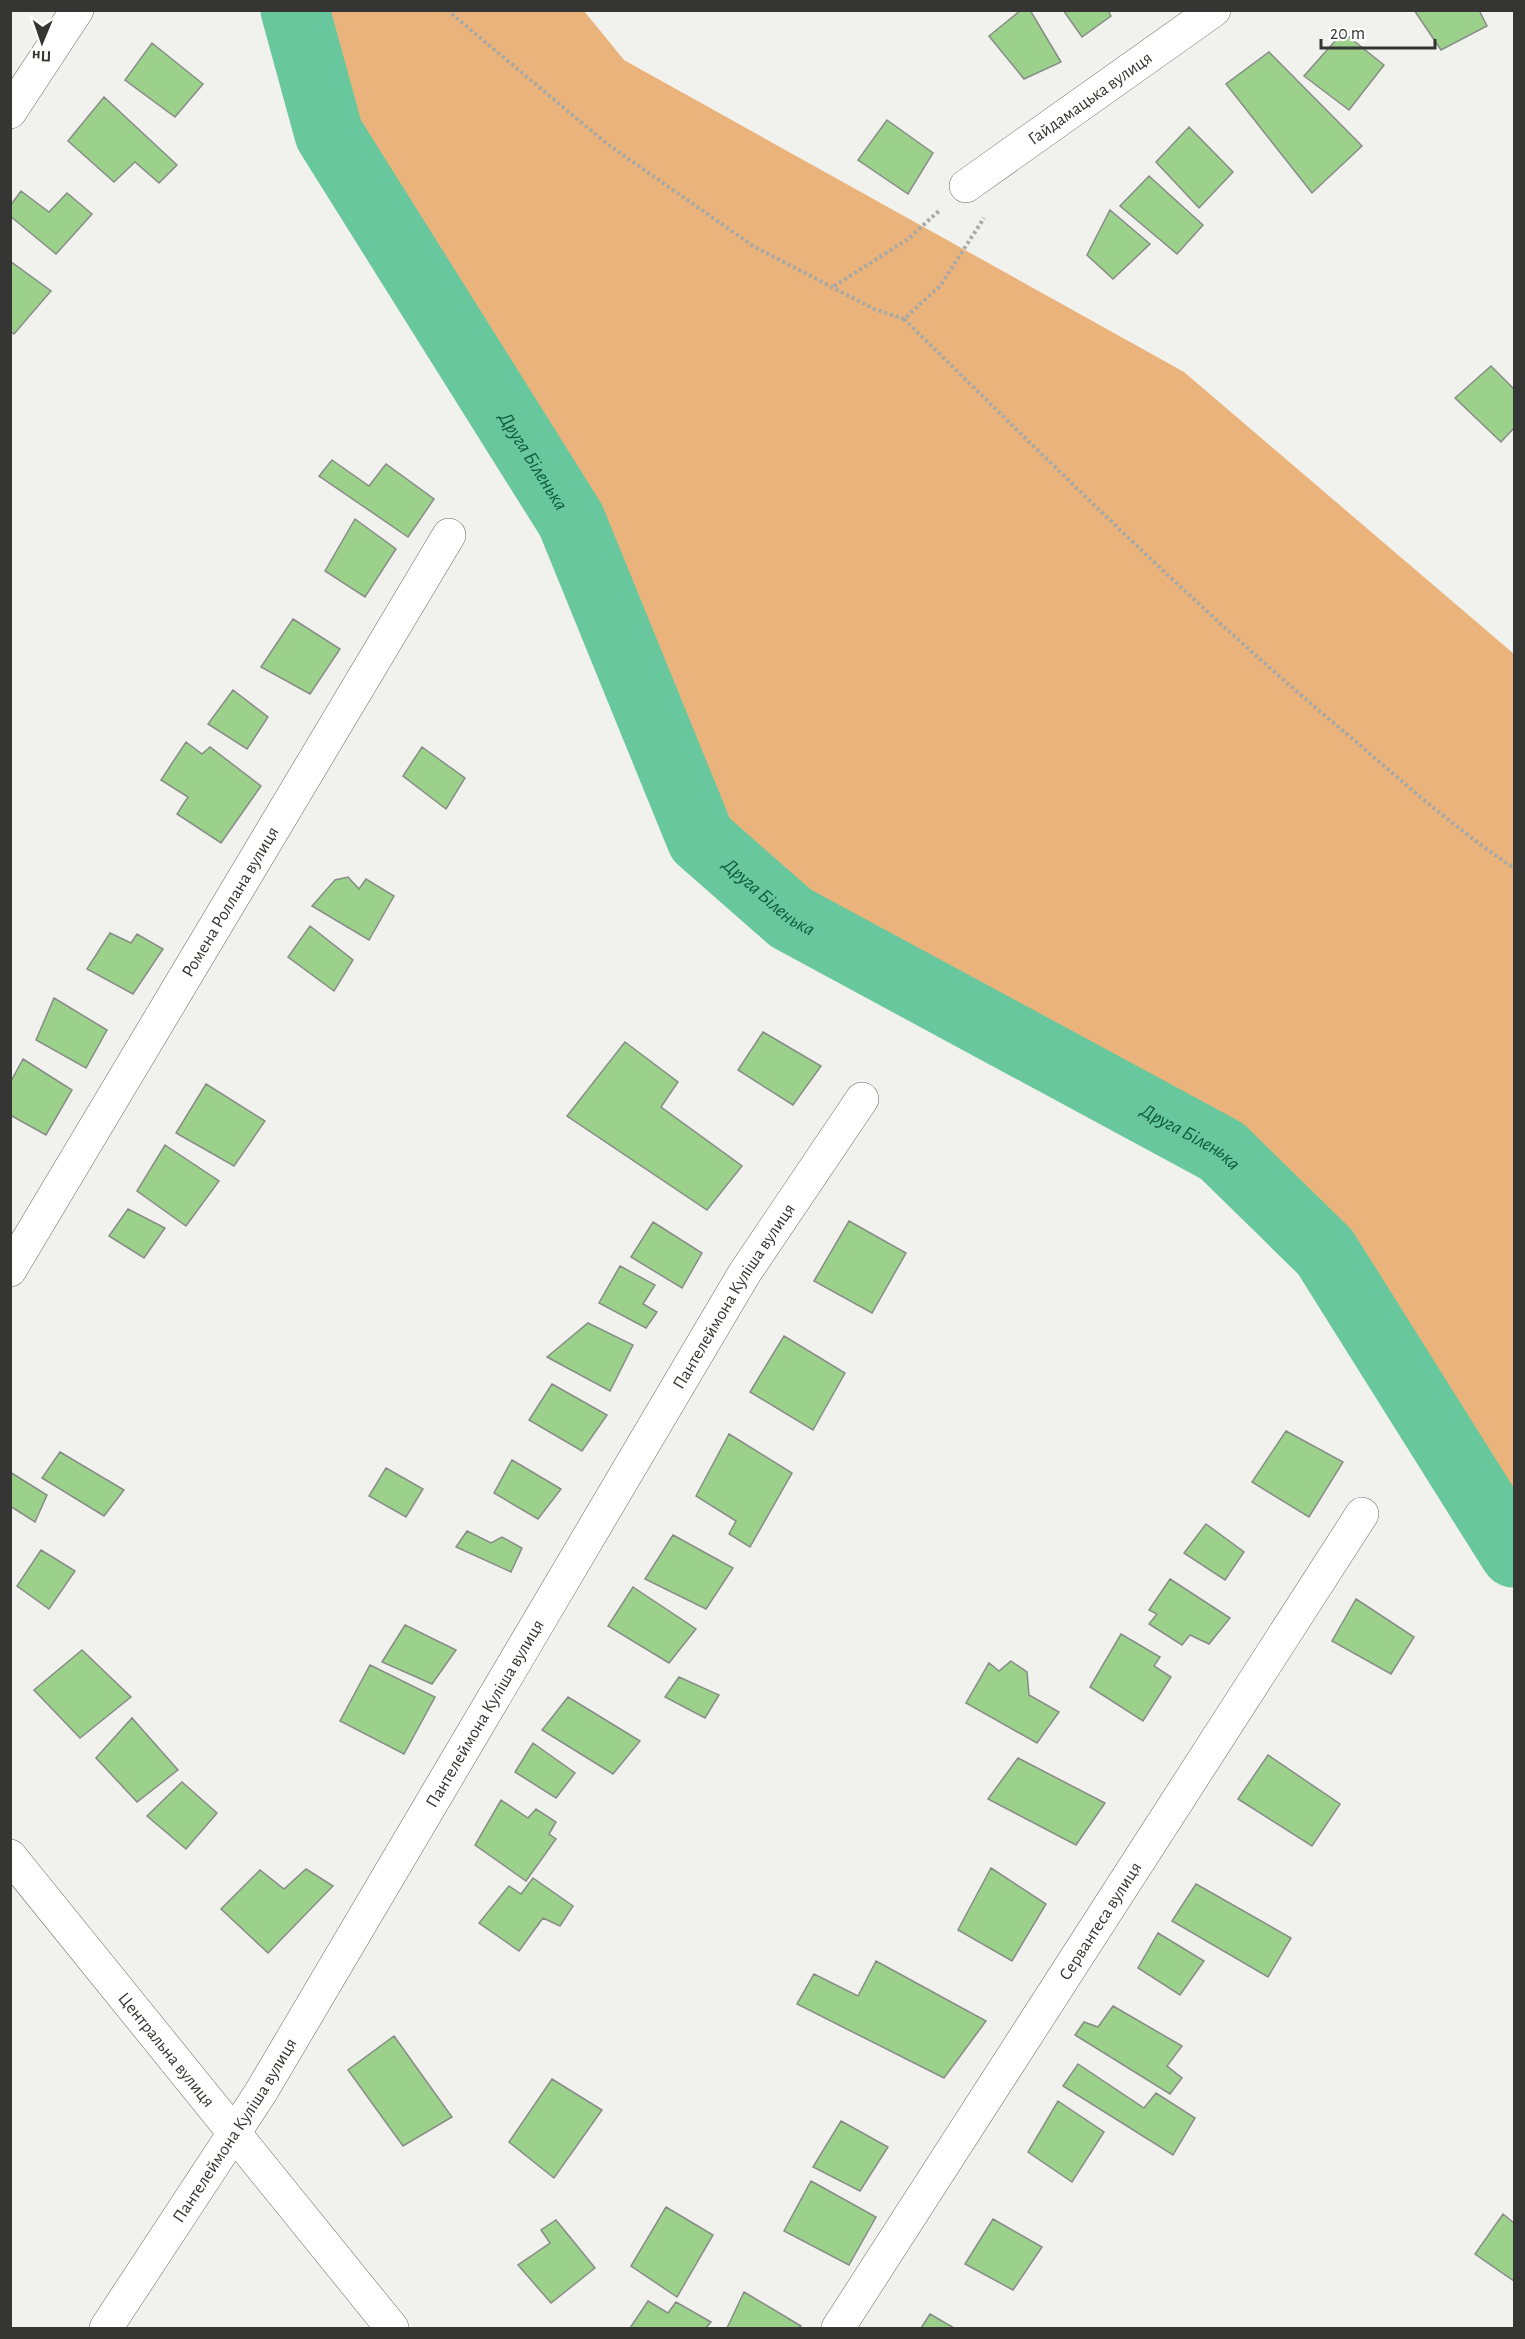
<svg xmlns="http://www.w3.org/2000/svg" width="1525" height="2339" font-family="'Alegreya Sans',sans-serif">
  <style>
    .green { fill: #ebb37c }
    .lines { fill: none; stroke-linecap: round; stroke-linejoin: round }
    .river { stroke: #68c79d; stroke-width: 69 }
    .building { fill: #9bd18b; stroke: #888c87; stroke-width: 1.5 }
    .minor-casing { stroke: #696a65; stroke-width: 34 }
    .path { stroke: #a8a9a5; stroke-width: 4; stroke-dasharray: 3 3; stroke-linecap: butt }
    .minor { stroke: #fff; stroke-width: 33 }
    .labels { text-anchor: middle; stroke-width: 6; stroke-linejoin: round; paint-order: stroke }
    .street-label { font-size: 18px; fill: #353533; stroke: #fff }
    .water-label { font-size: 20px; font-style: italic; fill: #0d5a3e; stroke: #fff }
  </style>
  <rect width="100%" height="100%" fill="#f1f2ed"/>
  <!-- green -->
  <path class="green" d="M295 11H584L624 60 1184 372 1514 654V1553L1325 1252 1222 1151 791 918 701 839 571 520 329 134Z"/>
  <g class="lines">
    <!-- river -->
    <path class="river" id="s1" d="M295 10 329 134 571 520 701 839 791 918 1222 1151 1325 1252 1514 1553"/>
  </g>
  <!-- building -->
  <path class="building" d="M1021 10H1030L1061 62 1024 79 989 36Z
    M1063 10H1108L1111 16 1082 37Z
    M1414 10H1479L1487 26 1441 50Z
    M1343 32 1384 65 1349 110 1304 76Z
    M152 43 203 84 175 117 125 80Z
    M1269 52 1362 146 1312 193 1226 84Z
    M104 97 177 165 159 183 135 162 114 182 68 141Z
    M887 120 933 153 908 194 858 160Z
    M1189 127 1233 172 1199 208 1156 162Z
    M1149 176 1203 225 1177 254 1120 206Z
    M21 191 49 212 67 193 92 214 56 254 10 216V206Z
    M1110 210 1150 244 1113 279 1087 255Z
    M10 261 51 291 14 334 10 331Z
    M1491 366 1514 389V428L1501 442 1455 398Z
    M332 460 369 486 386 464 434 499 408 537 319 476Z
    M355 519 396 549 365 597 325 571Z
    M293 619 340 649 310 694 261 667Z
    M233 690 268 717 247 749 208 724Z
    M186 742 202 754 210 747 261 786 221 843 177 814 188 797 161 780Z
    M422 747 465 778 446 809 403 776Z
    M348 877 359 889 366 879 394 896 369 940 312 906 335 880Z
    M310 926 353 960 334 991 288 957Z
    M110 933 131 943 137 934 163 949 133 994 87 969Z
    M54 998 107 1030 86 1068 36 1040Z
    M763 1032 821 1066 793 1105 738 1070Z
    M625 1042 678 1082 661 1107 742 1166 707 1210 567 1116Z
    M23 1059 72 1090 46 1135 10 1115V1083Z
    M206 1084 265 1121 234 1166 176 1133Z
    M165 1145 219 1181 186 1226 137 1191Z
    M128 1209 165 1228 144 1258 109 1236Z
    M849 1221 906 1253 872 1313 814 1281Z
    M653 1222 702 1253 682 1288 631 1257Z
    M620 1266 655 1285 643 1304 657 1312 646 1328 599 1303Z
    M588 1323 633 1345 610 1391 547 1357Z
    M784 1336 845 1373 813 1430 750 1392Z
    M552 1384 607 1415 582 1451 529 1420Z
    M1286 1431 1343 1462 1309 1517 1252 1482Z
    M729 1434 792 1473 750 1547 729 1534 736 1521 696 1496Z
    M60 1452 124 1490 104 1516 42 1478Z
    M512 1460 561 1489 538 1519 494 1493Z
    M386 1468 423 1489 406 1517 369 1496Z
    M10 1472 47 1495 35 1522 10 1506Z
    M1206 1524 1244 1552 1225 1580 1184 1553Z
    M467 1531 491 1543 502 1537 522 1548 511 1572 456 1547Z
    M673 1535 733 1568 706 1609 645 1579Z
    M41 1550 75 1571 49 1609 17 1586Z
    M1170 1579 1230 1618 1209 1644 1190 1635 1182 1645 1149 1624 1157 1614 1149 1610Z
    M633 1587 696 1629 669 1663 608 1626Z
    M1356 1599 1414 1637 1391 1674 1332 1641Z
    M405 1625 456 1650 432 1684 382 1662Z
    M1121 1634 1160 1657 1154 1666 1171 1677 1143 1721 1090 1687Z
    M82 1650 131 1697 80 1738 34 1690Z
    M1011 1661 1027 1672 1029 1695 1059 1712 1037 1743 966 1703 989 1663 999 1671Z
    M370 1665 435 1697 404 1754 340 1721Z
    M679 1677 719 1695 705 1718 665 1697Z
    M568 1697 640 1741 613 1774 542 1730Z
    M132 1718 178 1770 137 1802 96 1758Z
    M533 1743 575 1773 556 1798 515 1772Z
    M1268 1755 1340 1804 1312 1846 1238 1799Z
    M1018 1758 1105 1803 1076 1845 988 1799Z
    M182 1782 217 1813 186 1849 147 1816Z
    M501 1800 528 1818 536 1809 556 1822 549 1834 556 1839 526 1881 475 1845Z
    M991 1868 1046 1904 1012 1961 958 1930Z
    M306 1869 333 1886 268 1953 221 1909 260 1870 284 1889Z
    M533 1878 573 1906 560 1926 543 1918 519 1951 479 1923 509 1886 521 1894Z
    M1196 1884 1291 1938 1268 1977 1172 1921Z
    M1158 1933 1204 1961 1180 1995 1138 1968Z
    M876 1961 986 2021 944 2078 797 2004 814 1974 858 1996Z
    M1113 2006 1182 2046 1167 2066 1182 2078 1170 2094 1075 2035 1084 2022 1098 2027Z
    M394 2036 452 2117 403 2146 348 2070Z
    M1078 2064 1144 2108 1156 2093 1195 2118 1173 2155 1063 2086Z
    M552 2079 602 2110 554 2178 509 2142Z
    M1058 2101 1104 2132 1072 2182 1028 2152Z
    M841 2121 888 2147 860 2191 813 2167Z
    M811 2181 876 2217 849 2265 784 2231Z
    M666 2207 713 2235 677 2297 631 2266Z
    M1503 2214 1514 2223V2281L1475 2254Z
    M993 2219 1042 2247 1013 2290 965 2264Z
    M556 2220 595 2268 551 2303 518 2265 550 2243 541 2230Z
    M744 2292 801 2326 799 2328H727Z
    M648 2301 668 2313 676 2302 711 2322 706 2328H630Z
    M930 2314 954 2328H921Z"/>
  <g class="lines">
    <!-- minor casing -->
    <g class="minor-casing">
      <g id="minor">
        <path d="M10 112 77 10"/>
        <path id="s2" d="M966 186 1214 10"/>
        <path id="s3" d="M10 1270 449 535"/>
        <path id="s4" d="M10 1856 392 2328"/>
        <path id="s5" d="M106 2328 261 2092 744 1274 862 1099"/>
        <path id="s6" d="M838 2328 1362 1514"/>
      </g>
    </g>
    <!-- path -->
    <path class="path" d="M447 10 606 143 753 246 874 309 904 319 940 286 984 218
      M834 286 908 239 940 210
      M904 319C1049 461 1192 605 1348 735 1402 781 1455 829 1514 868"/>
    <!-- minor -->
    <use href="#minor" class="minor"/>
  </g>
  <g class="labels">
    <!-- street labels -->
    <g class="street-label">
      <text dy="6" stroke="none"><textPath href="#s2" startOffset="152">Гайдамацька вулиця</textPath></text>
      <text dy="6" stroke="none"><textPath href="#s3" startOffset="429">Ромена Роллана вулиця</textPath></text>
      <text dy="6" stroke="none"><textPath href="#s5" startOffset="1208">Пантелеймона Куліша вулиця</textPath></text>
      <text dy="6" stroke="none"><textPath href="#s5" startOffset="722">Пантелеймона Куліша вулиця</textPath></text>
      <text dy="6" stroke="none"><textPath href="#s6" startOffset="484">Сервантеса вулиця</textPath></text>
      <text dy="6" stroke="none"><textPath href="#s4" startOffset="249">Центральна вулиця</textPath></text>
      <text dy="6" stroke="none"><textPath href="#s5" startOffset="236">Пантелеймона Куліша вулиця</textPath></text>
    </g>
    <!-- water labels -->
    <g class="water-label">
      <text dy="7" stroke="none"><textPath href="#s1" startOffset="514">Друга Біленька</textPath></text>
      <text dy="7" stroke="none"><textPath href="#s1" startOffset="1018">Друга Біленька</textPath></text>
      <text dy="7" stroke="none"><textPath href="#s1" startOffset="1504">Друга Біленька</textPath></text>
    </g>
  </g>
  <!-- border -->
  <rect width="1525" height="2339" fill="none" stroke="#353533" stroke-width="24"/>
  <!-- north arrow -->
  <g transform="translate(42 42) rotate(182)" stroke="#ffffff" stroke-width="4.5" paint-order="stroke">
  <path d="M0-4.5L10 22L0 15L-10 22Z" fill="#353533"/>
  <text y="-9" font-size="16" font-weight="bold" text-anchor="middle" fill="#353533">Пн</text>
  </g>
  <!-- scale -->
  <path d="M1321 39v9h114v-9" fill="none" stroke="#353533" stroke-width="3"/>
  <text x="1330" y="39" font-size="18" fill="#353533" stroke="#ffffff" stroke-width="4.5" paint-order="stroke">20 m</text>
</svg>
